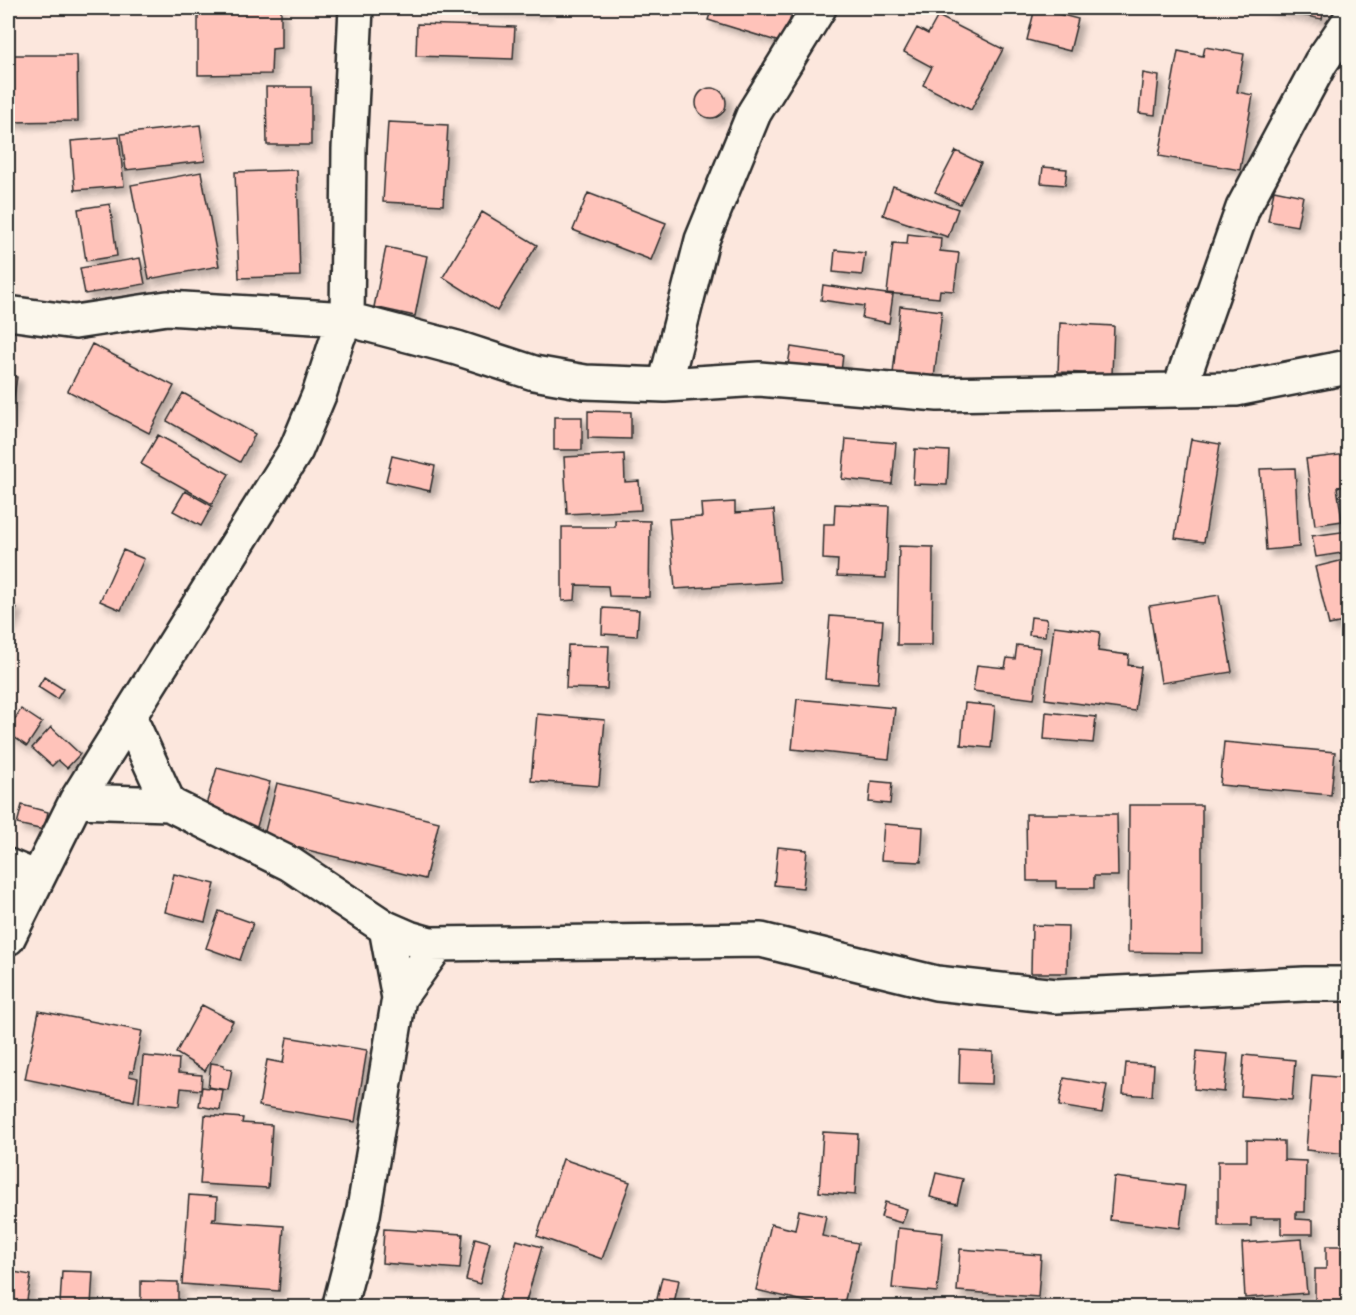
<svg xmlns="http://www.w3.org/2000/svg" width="1356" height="1315" font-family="'Shantell Sans',sans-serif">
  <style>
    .building { fill: #ffc3ba; stroke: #2b2b2b; stroke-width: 1.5; filter: url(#shadow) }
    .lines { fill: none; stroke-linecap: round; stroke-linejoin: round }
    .minor-casing { stroke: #2b2b2b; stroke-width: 38 }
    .minor { stroke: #fbf7ec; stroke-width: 33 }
  </style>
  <defs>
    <filter id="shadow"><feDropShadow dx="5.5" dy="5.5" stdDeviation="3" flood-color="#0004"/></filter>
  </defs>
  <rect width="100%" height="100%" fill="#fce7dd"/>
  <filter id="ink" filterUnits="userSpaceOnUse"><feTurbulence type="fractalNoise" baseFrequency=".0167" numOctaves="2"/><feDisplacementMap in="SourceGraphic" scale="12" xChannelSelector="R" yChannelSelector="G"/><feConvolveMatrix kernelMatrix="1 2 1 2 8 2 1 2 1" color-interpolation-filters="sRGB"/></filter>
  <g filter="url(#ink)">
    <!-- building -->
    <path class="building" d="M198 8H281V48L272 49 271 74 198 75Z
      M463 8H547L546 12 463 9Z
      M712 8H774L792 13 783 43 708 20Z
      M1035 8 1078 19 1070 51 1027 40Z
      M1262 8H1324L1322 19Z
      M938 16 1003 49 971 110 923 85 932 67 904 52 917 28 928 34Z
      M417 24 515 27 513 59 416 56Z
      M1205 47 1244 54 1237 92 1253 95 1240 170 1159 156 1178 51 1203 56Z
      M8 55H77L78 121 8 122Z
      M1143 73 1159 76 1155 115 1139 113Z
      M266 87H311V145H267Z
      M696 103a15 15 0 1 1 30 0a15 15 0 1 1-30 0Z
      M388 122 448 125 443 205 383 202Z
      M200 125 205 161 126 170 121 134Z
      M119 137 124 186 75 190 71 141Z
      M956 151 981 163 960 204 935 192Z
      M1043 167 1067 169 1065 185 1041 183Z
      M297 170 300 276 239 278 235 172Z
      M201 172 219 266 149 279 131 185Z
      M893 186 958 209 948 237 883 215Z
      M1274 190 1303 196 1297 226 1268 221Z
      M588 193 666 223 651 260 573 230Z
      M110 204 117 256 86 261 78 209Z
      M482 212 537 245 497 311 443 277Z
      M908 234 941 238 940 251 959 253 954 291 940 290 939 298 887 293 893 243 907 244Z
      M386 247 427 256 415 316 374 307Z
      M835 250 865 253 862 275 833 272Z
      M140 258 145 284 85 294 80 268Z
      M823 285 893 295 889 323 862 318 864 306 821 300Z
      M900 306 942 311 934 378 893 374Z
      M1060 323 1114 326 1112 374 1058 372Z
      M92 344 174 386 149 433 68 391Z
      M791 347 843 355 841 372 788 365Z
      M8 375 17 377 8 432Z
      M183 393 255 434 240 462 167 421Z
      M588 411 631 412V439L588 438Z
      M554 417H582V450H554Z
      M158 435 229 474 212 504 141 464Z
      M846 439 896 443 892 484 842 479Z
      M1191 439 1220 444 1204 542 1175 538Z
      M915 449 949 451 947 485 913 484Z
      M624 454 625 482 639 481 641 510 567 514 564 457Z
      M1348 454V486L1337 487 1342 521 1315 525 1306 459Z
      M392 456 435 466 430 491 386 481Z
      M1295 468 1299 547 1266 550 1260 469Z
      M185 491 212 506 201 526 173 511Z
      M735 502V513L774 510 780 582 675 589 669 519 702 517 701 504Z
      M835 504 889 506 886 578 837 576 838 560 823 559 824 524H834Z
      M615 520 650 521 649 597 609 596 608 586 576 585 575 600 562 601V527H615Z
      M1348 531V552L1316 557 1312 536Z
      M899 546 933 547 932 645H897Z
      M123 550 144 559 121 610 100 601Z
      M1348 559V621L1329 625 1315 567Z
      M1219 595 1232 672 1161 683 1149 606Z
      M8 603 17 608 8 628Z
      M603 608 639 610 637 636 602 634Z
      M830 616 883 620 878 683 825 679Z
      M1031 617 1047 619 1045 636 1029 635Z
      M1054 626 1100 632 1098 651 1129 655 1128 665 1141 667 1135 711 1045 699Z
      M568 645 609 646 607 689 566 688Z
      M1017 645 1041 648 1034 699 973 691 977 665 1005 668 1007 658 1015 659Z
      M44 677 63 689 57 699 38 687Z
      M797 699 895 708 889 759 792 749Z
      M965 703 995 706 991 748 961 745Z
      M21 709 42 723 27 746 8 733V730Z
      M1046 712 1096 717 1093 743 1044 739Z
      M8 714 13 718 8 727Z
      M537 714 605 720 599 786 531 781Z
      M51 727 80 754 67 768 58 760 52 766 32 748Z
      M1224 742 1335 752 1331 795 1220 785Z
      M217 768 270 782 256 830 203 815Z
      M871 781 892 783 890 804 869 802Z
      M277 783 439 822 425 879 263 839Z
      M22 805 48 812 44 830 17 824Z
      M1129 805H1202V953L1128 952Z
      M1026 814H1117L1118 876H1094V888H1056V881H1027Z
      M884 824 923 827 921 862 881 860Z
      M778 847 807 850 803 888 774 885Z
      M174 874 215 884 205 922 165 912Z
      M219 911 253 923 240 960 206 948Z
      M1032 925 1068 926 1067 973H1031Z
      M202 1005 233 1021 205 1071 176 1053Z
      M39 1011 142 1031 133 1072 130 1071 129 1076 138 1078 134 1101 25 1079Z
      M287 1037 367 1050 355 1122 259 1106 267 1060 283 1063Z
      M960 1050 993 1052 992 1084 959 1083Z
      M1197 1051 1228 1054 1224 1092 1194 1089Z
      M1244 1055 1295 1060 1292 1100 1241 1096Z
      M143 1056 179 1059 178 1073 202 1075 201 1090 181 1088 179 1106 139 1102Z
      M211 1063 224 1065V1068L232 1069 228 1090 208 1087Z
      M1126 1063 1154 1065 1152 1096 1123 1094Z
      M1312 1075 1348 1078V1154L1306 1150Z
      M1064 1078 1107 1085 1102 1113 1059 1106Z
      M202 1087 223 1090 220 1110 199 1106Z
      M205 1115 243 1118 242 1123 272 1125 268 1188 200 1184Z
      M823 1132 858 1134 855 1195 819 1192Z
      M1247 1140 1284 1141V1160L1306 1161 1305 1212H1296V1219L1313 1220V1234H1281V1218H1251V1226H1218V1161H1247Z
      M563 1159 630 1182 602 1259 537 1236Z
      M936 1173 963 1179 957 1204 930 1197Z
      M1114 1177 1185 1186 1180 1228 1110 1220Z
      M189 1195 217 1197 216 1218H213L212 1221 284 1226 279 1291 182 1284Z
      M885 1202 907 1209 902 1223 881 1217Z
      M799 1210 826 1216 822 1236 858 1243 843 1308H834L756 1290 771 1224 795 1230Z
      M898 1228 943 1233 937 1292 892 1288Z
      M384 1229 463 1234 460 1269 382 1263Z
      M475 1238 490 1242 480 1284 466 1280Z
      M1302 1239 1307 1293 1245 1298 1242 1243Z
      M517 1240 542 1247 524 1308 499 1300Z
      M1326 1246H1348V1308H1322V1304H1315V1269H1326Z
      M960 1249 1041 1255 1038 1297 957 1291Z
      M8 1271 31 1275 26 1306 8 1303Z
      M62 1271 93 1272 91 1306 60 1304Z
      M662 1277 679 1280 674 1303 657 1299Z
      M141 1281 178 1282V1308H141Z"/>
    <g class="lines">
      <!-- minor casing -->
      <g class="minor-casing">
        <path id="minor" d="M8 313 75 322 167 308 347 319 457 348 534 373 585 382 665 385 759 379 938 394 1236 389 1348 367
          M665 385 702 240 754 113 819 8
          M1179 390 1243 208 1321 62 1348 23
          M129 716 169 804
          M76 801 169 804 290 864 386 928 409 938 430 944 761 940 936 983 1056 996 1305 984H1348
          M8 866 37 878
          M8 938 76 801 296 450 319 395 338 337 347 319 349 149 356 8
          M399 998 438 944
          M339 1308 363 1215 399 998 386 928"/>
      </g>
      <!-- minor -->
      <use href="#minor" class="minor"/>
    </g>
  </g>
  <!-- margin -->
  <rect width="1356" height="1315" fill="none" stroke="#fbf7ec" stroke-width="30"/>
  <rect x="15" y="15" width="1326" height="1285" fill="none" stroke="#2b2b2b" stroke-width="2" filter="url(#ink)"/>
</svg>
